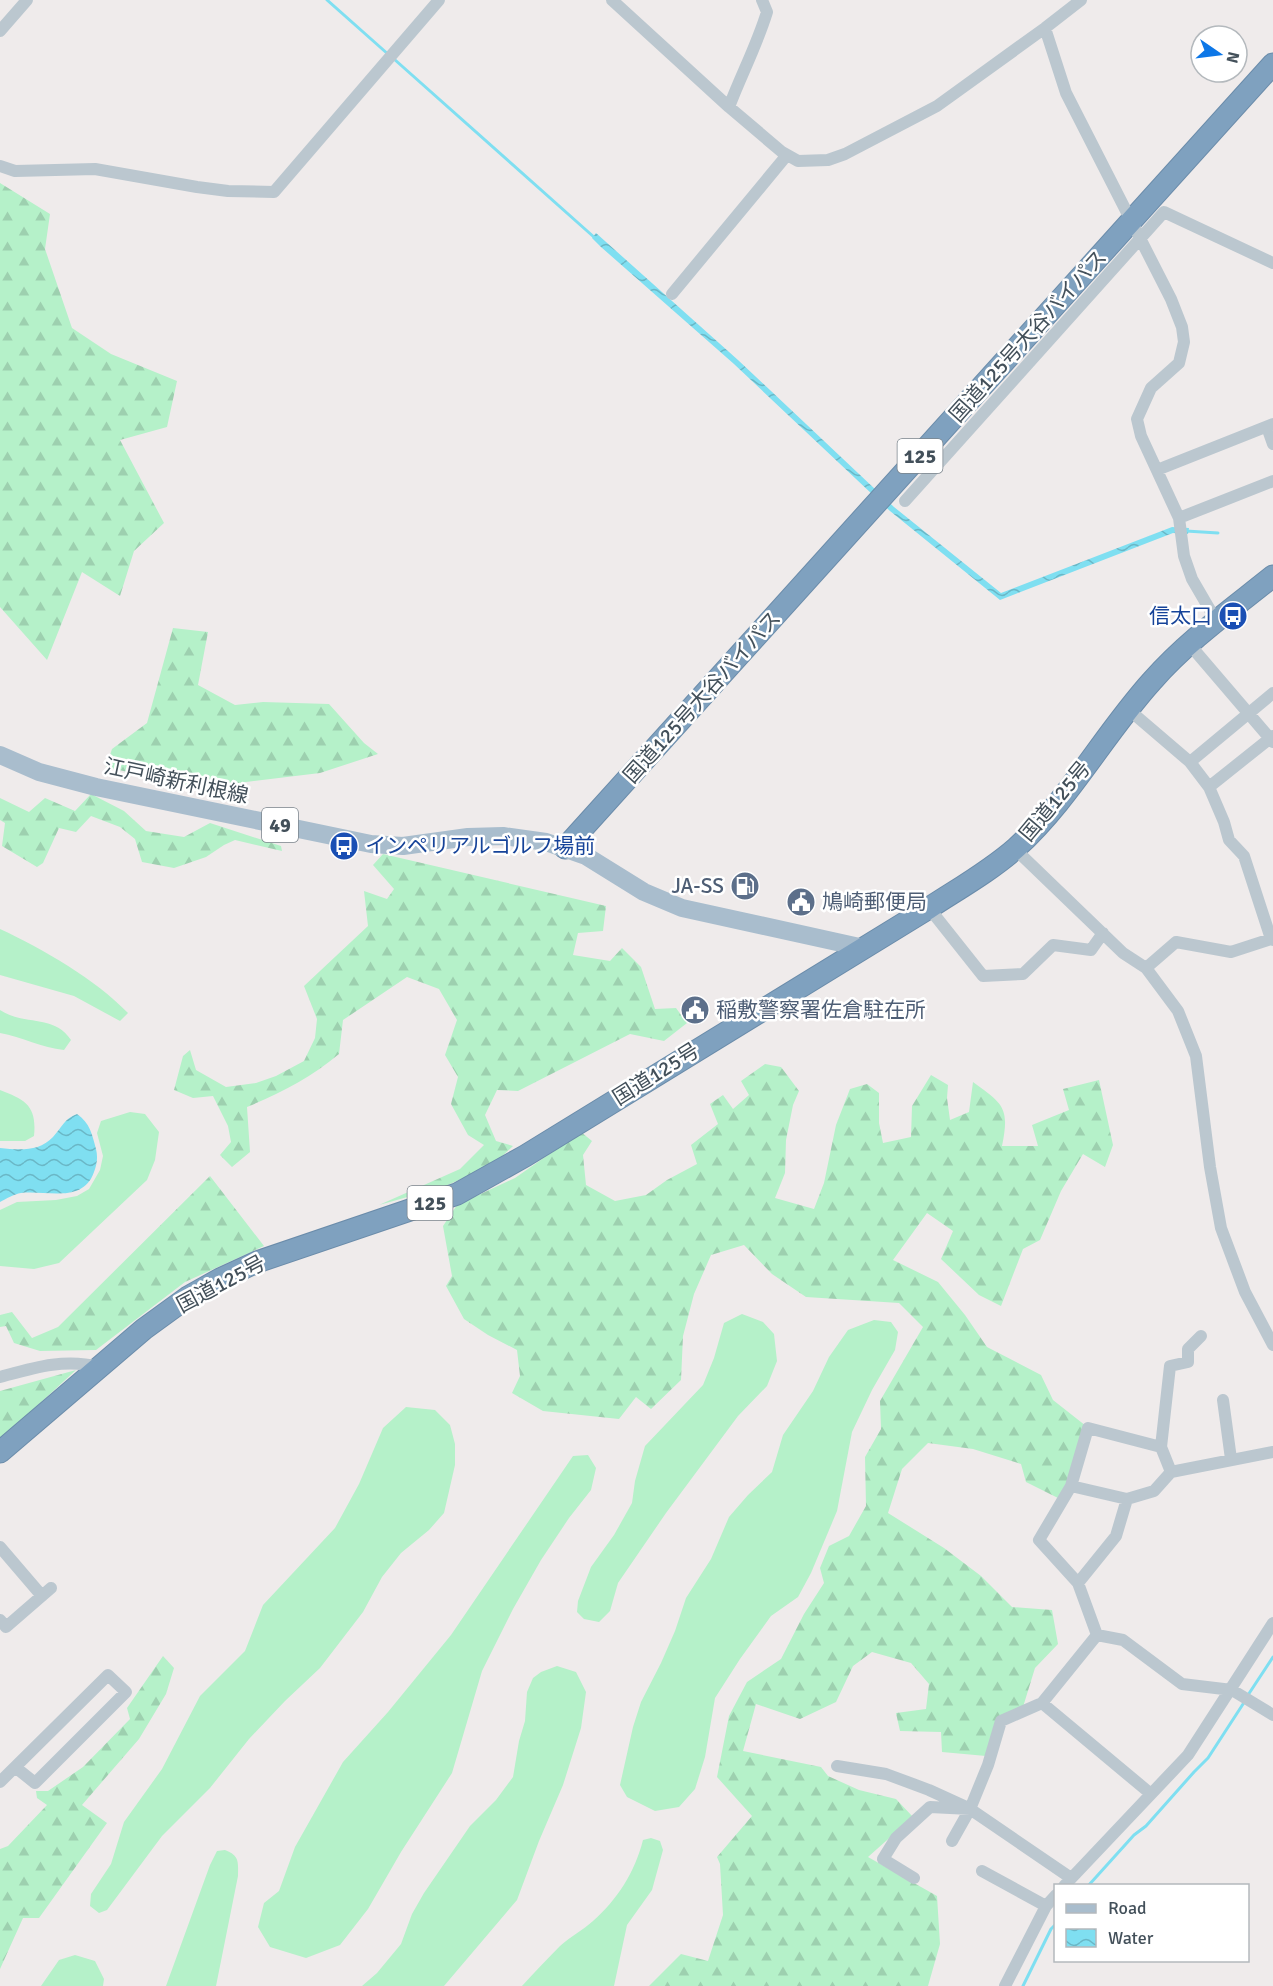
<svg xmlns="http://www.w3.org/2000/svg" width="1273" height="1986" font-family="Signika,'Noto Sans JP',sans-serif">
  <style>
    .grass { fill: #b5f1c9 }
    .forest { fill: url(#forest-firs) }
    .water { fill: url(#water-waves) }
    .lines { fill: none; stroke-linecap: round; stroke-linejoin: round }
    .stream { stroke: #7fdff1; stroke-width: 3 }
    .highway-casing { stroke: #6b8caa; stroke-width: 23 }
    .street { stroke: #bbc7cf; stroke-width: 12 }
    .primary { stroke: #a9bdcd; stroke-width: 18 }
    .highway { stroke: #7fa1bf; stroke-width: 21 }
    .labels { text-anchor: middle; stroke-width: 5; stroke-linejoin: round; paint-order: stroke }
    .shield { fill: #fff; stroke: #7b848c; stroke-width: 1.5 }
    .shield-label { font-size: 20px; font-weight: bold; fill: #43505a }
    .street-label { font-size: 21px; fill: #43505a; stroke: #fff }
    .transit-label { font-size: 21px; fill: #164399; stroke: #fff; text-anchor: end }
    .service-label { font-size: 21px; fill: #4e5e75; stroke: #fff; text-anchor: start }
  </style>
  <defs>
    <pattern id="forest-firs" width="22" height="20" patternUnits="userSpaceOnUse" patternTransform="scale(1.5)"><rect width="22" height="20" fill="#b5f1c9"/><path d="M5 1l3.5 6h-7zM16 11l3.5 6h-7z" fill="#9dd0af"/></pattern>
    <pattern id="water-waves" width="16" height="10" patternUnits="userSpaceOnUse" patternTransform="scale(1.5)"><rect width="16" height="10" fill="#7fdff1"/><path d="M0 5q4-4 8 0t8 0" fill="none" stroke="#6ab7c6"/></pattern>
  </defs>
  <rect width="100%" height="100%" fill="#efebeb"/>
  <!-- grass -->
  <path class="grass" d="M0 929C43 949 95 979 128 1013L120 1021 74 996 0 975Z
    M0 1010C24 1026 54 1014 71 1040L64 1050C42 1048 22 1037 0 1033Z
    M0 1090C26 1100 37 1106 34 1136L25 1141H0Z
    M130 1112 145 1114 159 1132 155 1160 147 1180 59 1263 34 1269 0 1266V1210L17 1202 56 1200 77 1196 89 1189 100 1170 103 1156 97 1133 101 1121Z
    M742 1314 763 1322 774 1334 777 1361 767 1386 738 1416 666 1513 618 1583 610 1611 599 1622 584 1619 577 1612 578 1601 591 1567 614 1535 632 1503 635 1481 645 1446 703 1385 714 1358 724 1323Z
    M874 1320 891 1322 898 1332 895 1350 872 1390 852 1432 837 1511 811 1573 798 1597 771 1616 740 1659 715 1698 705 1757 695 1789 679 1807 655 1811 627 1797 620 1785 633 1727 641 1702 661 1663 675 1631 686 1598 711 1559 729 1517 748 1495 772 1472 783 1435 813 1391 829 1357 848 1330Z
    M406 1407 435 1410 450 1425 455 1444V1465L444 1513 429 1530 401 1553 382 1577 363 1612 320 1668 285 1701 249 1739 210 1788 162 1836 107 1910 99 1913 90 1906 91 1894 111 1864 124 1822 162 1769 200 1696 245 1651 263 1605 335 1528 359 1484 383 1428Z
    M588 1455 596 1468 591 1490 569 1518 541 1560 513 1609 482 1671 452 1773 401 1852 368 1909 340 1945 306 1958 270 1947 258 1927 264 1903 279 1891 295 1847 343 1762 388 1712 451 1635 573 1456Z
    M557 1666 576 1672 586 1692 581 1728 563 1785 539 1841 517 1900 444 1986H362L377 1973 401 1944 412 1914 424 1893 470 1826 496 1800 513 1777 519 1741 525 1721 527 1692 533 1678 541 1672Z
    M651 1838 660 1841 663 1850 652 1890 627 1925 614 1986H522C534 1973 547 1959 560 1946 570 1937 583 1930 593 1921 617 1900 635 1872 643 1840Z
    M225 1850C240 1856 238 1862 238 1876L216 1986H166L210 1865 217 1851Z
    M75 1955 95 1961 104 1979 103 1986H41L59 1960Z"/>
  <!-- forest -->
  <path class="forest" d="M0 183 50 214 45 249 72 328 111 354 177 381 167 427 120 440 164 523 134 551 120 596 82 572 47 660 0 607Z
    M173 628 208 632 198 685 235 705 263 702 329 704 364 743 378 754 320 773 197 788 106 767 112 749 147 723Z
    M91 794 124 811 146 831 184 837 210 823 281 846 282 851 235 840 224 845 206 857 174 868 142 862 135 839 120 827 91 816 76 832 59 828 43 863 37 867 2 846 5 823 0 820V798L29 812 45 798 75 811Z
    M383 854 606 906 603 931 578 933 573 955 610 961 622 948 641 967 655 1009 676 1008 687 1023 664 1041 630 1034 518 1091 497 1090 485 1115 496 1141 513 1146 493 1165 443 1187 379 1205 460 1169 484 1145 468 1135 451 1104 458 1077 445 1055 457 1020 439 989 407 977 343 1020 339 1054C310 1078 281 1093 247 1107L250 1152 232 1167 220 1155 231 1142 228 1126 213 1096 193 1098 174 1090 183 1056 190 1050 196 1070 226 1087 256 1083 276 1076 304 1061 315 1038 317 1019 304 986 368 926 364 891 387 899 394 889 373 865Z
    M765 1064 781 1067 799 1091 793 1105 786 1140 785 1173 775 1198 814 1209 824 1183 836 1125 850 1089 867 1084 879 1093V1123L883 1143 911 1137 912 1106 931 1075 948 1085 947 1098 950 1120 969 1112 973 1082C1003 1104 1010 1107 1002 1146H1038L1032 1125 1069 1110 1063 1089 1099 1080 1113 1145 1105 1167 1083 1154 1061 1191 1040 1240 1023 1249 1001 1306 979 1295 941 1259 953 1231 927 1213 893 1260 938 1282 965 1315 987 1347 1041 1375 1053 1400 1086 1426 1080 1458 1060 1499 1026 1482 1021 1464 973 1449 928 1443 902 1469 888 1513 944 1548 981 1576 1012 1607 1052 1610 1058 1644 1035 1668 1023 1707 998 1718 986 1756 942 1752 941 1732 900 1731 896 1713 926 1709 929 1684 911 1663 872 1652 853 1666 836 1702 800 1719 756 1704 743 1751 821 1767 828 1776 859 1790 896 1799 913 1817 868 1857 937 1896 940 1944 928 1986H649L681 1954 708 1961 723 1915 720 1864 717 1857 752 1816 717 1777 729 1716 747 1682 781 1659 804 1614 824 1583 820 1568 829 1546 849 1536 866 1506 865 1457 881 1429 880 1401 923 1327 899 1303 806 1297 772 1274 744 1245 711 1255 694 1294 683 1336 681 1380 651 1409 636 1397 619 1419 543 1411 512 1393 520 1376 517 1350 488 1335 464 1319 446 1286 452 1276 443 1226 457 1205 515 1178 581 1132 592 1141 583 1155 586 1185 615 1201 646 1195 667 1180 697 1164 691 1145 718 1124 710 1104 723 1095 733 1109 749 1095 741 1081Z
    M210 1176 264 1246 185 1282 96 1350 40 1351 14 1343 6 1326 0 1327V1315L12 1312 32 1338 58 1327Z
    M76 1370 0 1440V1391Z
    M163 1656 174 1668 166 1694 139 1739 82 1805 107 1823 39 1918H23L0 1969V1849L8 1846 47 1805 37 1798 36 1791H48L83 1767 130 1719 127 1708Z"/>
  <!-- water -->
  <path class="water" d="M596 233 738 360 894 507 1001 593 1172 527 1189 528 1188 534 1173 533 1000 600 890 511 734 364 601 247 592 238Z
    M77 1114C90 1123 92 1134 96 1149 98 1157 97 1164 94 1172 83 1204 46 1190 21 1193 14 1194 6 1199 0 1202V1148C19 1150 39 1152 53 1137 62 1127 64 1119 77 1114Z"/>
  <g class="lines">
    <!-- stream -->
    <path class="stream" d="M327 0 389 55
      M394 59 595 238
      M1186 531 1218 533
      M1248 1695 1273 1657
      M1088 1886 1134 1835 1146 1826 1194 1772 1208 1758 1245 1701
      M1023 1986 1051 1929 1056 1924"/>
    <!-- highway casing -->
    <g class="highway-casing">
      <path id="highway" d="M565 848 1273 64
        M0 1452 144 1329 188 1297 220 1279 257 1262 457 1194 525 1156 929 908C958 889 990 871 1016 848 1069 800 1104 734 1152 681 1187 641 1232 609 1273 576"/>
    </g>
    <!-- street -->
    <path class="street" d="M612 0 729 107 782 152 798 161 828 160 845 154 937 106 1045 28 1081 0
      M1045 28 1066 93 1171 299 1182 327 1184 342 1179 363 1151 388 1137 419 1141 436 1179 518 1184 556 1192 579 1217 622
      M0 31 27 0
      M729 107C741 75 757 45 767 12L762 0
      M0 166 15 171 95 169 197 187 228 191 274 192 439 0
      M672 294 787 155
      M1267 427 1273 444
      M1157 470 1273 424
      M905 501 1164 212 1273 263
      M1179 518 1273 481
      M1190 645 1273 742
      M1128 709 1190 762 1209 787 1224 822 1229 840 1244 856 1271 939 1273 940
      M1190 762 1273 693
      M1209 787 1273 736
      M1015 849 1123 953 1146 968 1178 1011 1196 1056 1210 1167 1221 1228 1245 1292 1273 1345
      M929 908 983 976 1023 974 1053 945 1091 950 1103 933
      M1146 968 1176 942 1231 952 1271 939
      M0 1377C33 1368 64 1358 99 1367
      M1223 1400 1231 1459
      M1171 1472 1273 1452
      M1071 1486 1127 1499 1154 1491 1171 1472 1161 1447 1170 1366 1188 1362V1349L1201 1336
      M0 1547 42 1596
      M1078 1583 1116 1536 1127 1499
      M0 1620 6 1627 51 1588
      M1097 1635 1123 1640 1182 1684 1232 1690 1273 1715
      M1042 1703 1151 1794
      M837 1766 886 1774 929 1790 964 1806
      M0 1782 108 1675 126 1692 35 1783 15 1767
      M982 1871 1046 1906
      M914 1878 883 1859 896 1838 930 1807 970 1809 952 1841
      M1071 1878 970 1809 988 1765 1001 1721 1042 1703 1097 1635 1078 1583 1039 1540 1071 1486 1088 1428 1161 1447
      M1064 1886 1188 1755 1273 1623
      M1005 1986 1046 1906 1056 1895"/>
    <!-- primary -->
    <path class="primary" d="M0 755 39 772 96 787 371 844 403 846 468 837 503 836 546 842 586 856 644 892 682 908 864 948"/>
    <!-- highway -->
    <use href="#highway" class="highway"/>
  </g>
  <!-- icons -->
  <defs>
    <g id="bus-disc" transform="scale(1.5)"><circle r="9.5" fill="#1a4fb4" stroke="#fff"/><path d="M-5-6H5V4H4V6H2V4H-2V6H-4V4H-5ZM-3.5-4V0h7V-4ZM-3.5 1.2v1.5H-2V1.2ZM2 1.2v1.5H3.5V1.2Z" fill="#fff"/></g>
    <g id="fuel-disc" transform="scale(1.5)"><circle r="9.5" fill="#5c6f8a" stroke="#fff"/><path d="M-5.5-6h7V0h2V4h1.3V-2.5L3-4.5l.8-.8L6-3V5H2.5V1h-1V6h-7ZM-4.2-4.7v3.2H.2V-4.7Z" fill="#fff"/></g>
    <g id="civic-disc" transform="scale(1.5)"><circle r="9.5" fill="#5c6f8a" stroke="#fff"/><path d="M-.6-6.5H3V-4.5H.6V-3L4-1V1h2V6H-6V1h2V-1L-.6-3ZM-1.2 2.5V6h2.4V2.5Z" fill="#fff"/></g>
  </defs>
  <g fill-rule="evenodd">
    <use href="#bus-disc" x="1233" y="616"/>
    <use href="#bus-disc" x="344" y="846"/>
    <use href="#fuel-disc" x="745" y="886"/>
    <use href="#civic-disc" x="801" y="902"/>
    <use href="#civic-disc" x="695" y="1010"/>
  </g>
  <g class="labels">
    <!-- shield labels -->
    <g class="shield">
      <rect x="897.5" y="439" width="45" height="34" rx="4.5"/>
      <rect x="262" y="808" width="36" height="34" rx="4.5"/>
      <rect x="407.5" y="1186" width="45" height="34" rx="4.5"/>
    </g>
    <g class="shield-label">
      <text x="920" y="463">125</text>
      <text x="280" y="832">49</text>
      <text x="430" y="1210">125</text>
    </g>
    <!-- street labels -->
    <g class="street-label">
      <text transform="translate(1028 336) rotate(-48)" y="7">国道125号大谷バイパス</text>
      <text transform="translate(702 697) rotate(-48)" y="7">国道125号大谷バイパス</text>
      <text transform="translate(176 781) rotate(12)" y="7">江戸崎新利根線</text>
      <text transform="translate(1055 801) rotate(-50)" y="7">国道125号</text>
      <text transform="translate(656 1074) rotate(-32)" y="7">国道125号</text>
      <text transform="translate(221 1284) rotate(-28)" y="7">国道125号</text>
    </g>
    <!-- transit labels -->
    <g class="transit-label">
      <text x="1212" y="623">信太口</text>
      <text x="365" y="853" text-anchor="start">インペリアルゴルフ場前</text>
    </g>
    <!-- service labels -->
    <g class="service-label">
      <text x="724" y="893" text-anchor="end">JA-SS</text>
      <text x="822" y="909">鳩崎郵便局</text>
      <text x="716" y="1017">稲敷警察署佐倉駐在所</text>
    </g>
  </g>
  <!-- legend -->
  <rect x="1054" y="1884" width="195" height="78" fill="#ffffff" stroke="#b4b9bd" stroke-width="1.5"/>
  <rect x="1066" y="1904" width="30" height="9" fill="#a9bdcd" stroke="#b4b9bd" stroke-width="1.5"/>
  <text x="1108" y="1914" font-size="18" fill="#43505a">Road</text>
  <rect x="1066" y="1929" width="30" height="18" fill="url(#water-waves)" stroke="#b4b9bd" stroke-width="1.5"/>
  <text x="1108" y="1944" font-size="18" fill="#43505a">Water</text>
  <!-- north arrow -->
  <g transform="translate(1219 54) rotate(104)"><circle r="28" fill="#ffffff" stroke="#b4b9bd" stroke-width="1.5"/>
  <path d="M0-4.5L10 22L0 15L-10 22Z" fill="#0d77e7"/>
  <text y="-9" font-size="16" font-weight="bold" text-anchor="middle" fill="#43505a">N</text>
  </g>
</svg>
